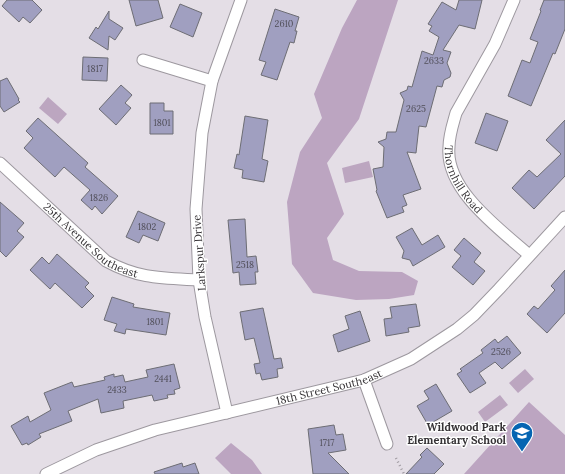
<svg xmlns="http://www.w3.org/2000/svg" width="565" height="474" font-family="Lora,serif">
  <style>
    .green { fill: #bca6c0 }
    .forest { fill: #bca5c1 }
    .building { fill: #a09fc0; stroke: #6d6d74 }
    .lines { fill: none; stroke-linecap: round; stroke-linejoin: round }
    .minor-casing { stroke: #9d989f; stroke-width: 13 }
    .path { stroke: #9f9aa0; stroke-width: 2.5; stroke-dasharray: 1 3; stroke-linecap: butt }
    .minor { stroke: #fff; stroke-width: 11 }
    .labels { text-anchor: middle; stroke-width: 3; stroke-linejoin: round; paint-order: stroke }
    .number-label { font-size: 9px; fill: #504e58 }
    .street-label { font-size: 11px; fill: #363336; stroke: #fff }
    .poi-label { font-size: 11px; font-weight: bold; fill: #363336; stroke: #fff; text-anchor: end }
  </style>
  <rect width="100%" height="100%" fill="#e4dee6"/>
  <!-- green -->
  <path class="green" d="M48 97 67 114 58 124 39 108Z
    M369 161 373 177 345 183 342 168Z
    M525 369 534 379 518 393 509 383Z
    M500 395 508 405 485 422 478 412Z"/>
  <!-- forest -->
  <path class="forest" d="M357 0H398L359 119 327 163 344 214 327 238 333 260 359 271 402 272 418 281 414 295 389 299 356 300 313 293 292 264 287 202 300 152 322 118 314 94 342 28Z
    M529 402 565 435V474H464Z
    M231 443 252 460 262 474H231L215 458Z"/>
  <!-- building -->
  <path class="building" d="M7 0H32L42 10 30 23 23 17 19 22 2 6Z
    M129 0H158L163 18 136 26Z
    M459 0H482L475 29 459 25 443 50 451 52 447 63 451 73 450 77 444 80 442 87 437 86 426 127 419 126 416 153 407 152 421 189 403 195 407 205 402 207 404 212 387 218 376 191 377 190 373 169 383 167 384 147 378 142 386 139 387 132H396L404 100 400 93 407 90 408 86 412 87 422 51 433 55 439 37 429 31 432 26 428 24 442 2 456 10Z
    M544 0H565V29L555 54 553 53 531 106 508 96 522 60 530 63 538 42 530 39 541 11 540 10Z
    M180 4 202 13 193 37 170 27Z
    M275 9 299 17 295 31H297L294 43 290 42 277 80 261 75 266 62 259 60Z
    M109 11V19L123 28 115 40 109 36 108 50 89 38 96 27 98 29Z
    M83 57 108 58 107 81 82 80Z
    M7 78 19 99 18 100 20 102 4 112 0 106V81Z
    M121 85 132 95 125 103 131 108 116 125 99 109Z
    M150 103H164V111H173V134H150Z
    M486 113 508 121 497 151 475 143Z
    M245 116 268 120 262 159 268 161 264 182 242 178 243 170 234 168 237 154 239 155Z
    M38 118 88 163 85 167 118 196 102 214 95 206 92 210 81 200 90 190 64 167 55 177 24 148 33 138 26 131Z
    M565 120V176L534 209 512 188 529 170 537 177 561 154 546 140Z
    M0 202 24 223 17 231 24 237 6 257 0 251Z
    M138 211 165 223 158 241 143 235 139 243 126 237Z
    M245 219 247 257 256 256 258 272H255L256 284 240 285 239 272 233 273 228 220Z
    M412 228 422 245 438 235 445 247 413 266 410 260 402 258 404 251 396 237Z
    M464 238 481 253 474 262 485 271 473 285 452 267 461 256 454 250Z
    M57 254 89 283 85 287 94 296 82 308 55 283 50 289 30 270 42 257 49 264Z
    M565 270V313L547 333 527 314 534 306 538 309 555 290 551 286Z
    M112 297 134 304 133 307 170 313 166 335 126 329 125 334 114 331 117 324 104 320Z
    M416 304 420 326 408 328 409 332 386 336 384 319 392 318 390 307Z
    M263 308 274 359 281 358 283 368 277 369 278 377 262 380 260 373 256 374 254 364 260 363 254 338 245 340 240 312Z
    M360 311 370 341 338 352 333 335 349 329 345 316Z
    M507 336 521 353 502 369 495 362 479 373 486 383 470 393 457 374 462 371 460 369 483 353 481 350 495 339 498 343Z
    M174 364 180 388 174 390 175 394 167 395 168 398 154 401 152 395 123 401 124 408 101 413 98 399 68 411 72 421 39 434 41 437 28 445 27 443 22 445 11 426 28 416 30 422 51 410 44 393 72 382 74 387 105 380 104 377 114 374V377L123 375 125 382 148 377 146 370Z
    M436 384 452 411 428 425 417 406 429 399 424 391Z
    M334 425 336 435 343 434 346 450 328 453 349 474H313L308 429Z
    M427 448 444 464 434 474H406L422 457 420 455Z
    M182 463 183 467 195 463 199 474H155L154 472Z"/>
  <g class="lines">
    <!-- minor casing -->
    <g class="minor-casing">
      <g id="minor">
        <path id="s1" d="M514 0 495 44 456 113C453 124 449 135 449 147 445 190 500 229 529 255"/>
        <path d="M143 60 212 81"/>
        <path id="s2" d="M0 163 106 261C139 279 162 278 199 280"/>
        <path d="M364 380 387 444"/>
        <path d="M227 413 205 317 199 280 196 209 202 133 212 81 241 0"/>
        <path id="s3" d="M46 474 96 450 155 430 364 380 411 359 457 329 474 315 499 289 565 217"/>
      </g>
    </g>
    <!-- path -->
    <path class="path" d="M396 458 404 474"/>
    <!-- minor -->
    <use href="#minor" class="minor"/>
  </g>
  <!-- icons -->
  <defs>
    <g id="school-pin" transform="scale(1.15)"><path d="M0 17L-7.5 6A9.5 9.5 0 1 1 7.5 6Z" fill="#0565b2" stroke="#fff"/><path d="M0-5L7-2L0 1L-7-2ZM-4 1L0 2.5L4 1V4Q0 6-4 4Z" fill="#fff"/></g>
  </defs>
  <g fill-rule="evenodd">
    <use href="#school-pin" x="522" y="433"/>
  </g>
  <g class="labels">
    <!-- number labels -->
    <g class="number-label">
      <text x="284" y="27">2610</text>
      <text x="434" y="64">2633</text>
      <text x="95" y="72">1817</text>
      <text x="416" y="112">2625</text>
      <text x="162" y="126">1801</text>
      <text x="99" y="201">1826</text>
      <text x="147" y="230">1802</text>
      <text x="245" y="268">2518</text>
      <text x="155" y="325">1801</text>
      <text x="501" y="355">2526</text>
      <text x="163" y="382">2441</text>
      <text x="117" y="393">2433</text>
      <text x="327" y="446">1717</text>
    </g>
    <!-- street labels -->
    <g class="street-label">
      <text dy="4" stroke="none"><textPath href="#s1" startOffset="198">Thornhill Road</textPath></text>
      <text dy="4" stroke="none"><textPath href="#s2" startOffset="120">25th Avenue Southeast</textPath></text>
      <text transform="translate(199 253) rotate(-94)" y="4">Larkspur Drive</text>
      <text dy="4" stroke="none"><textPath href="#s3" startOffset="297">18th Street Southeast</textPath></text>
    </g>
    <!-- poi labels -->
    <g class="poi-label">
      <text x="506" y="431">Wildwood Park<tspan x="506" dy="13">Elementary School</tspan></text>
    </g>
  </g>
</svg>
